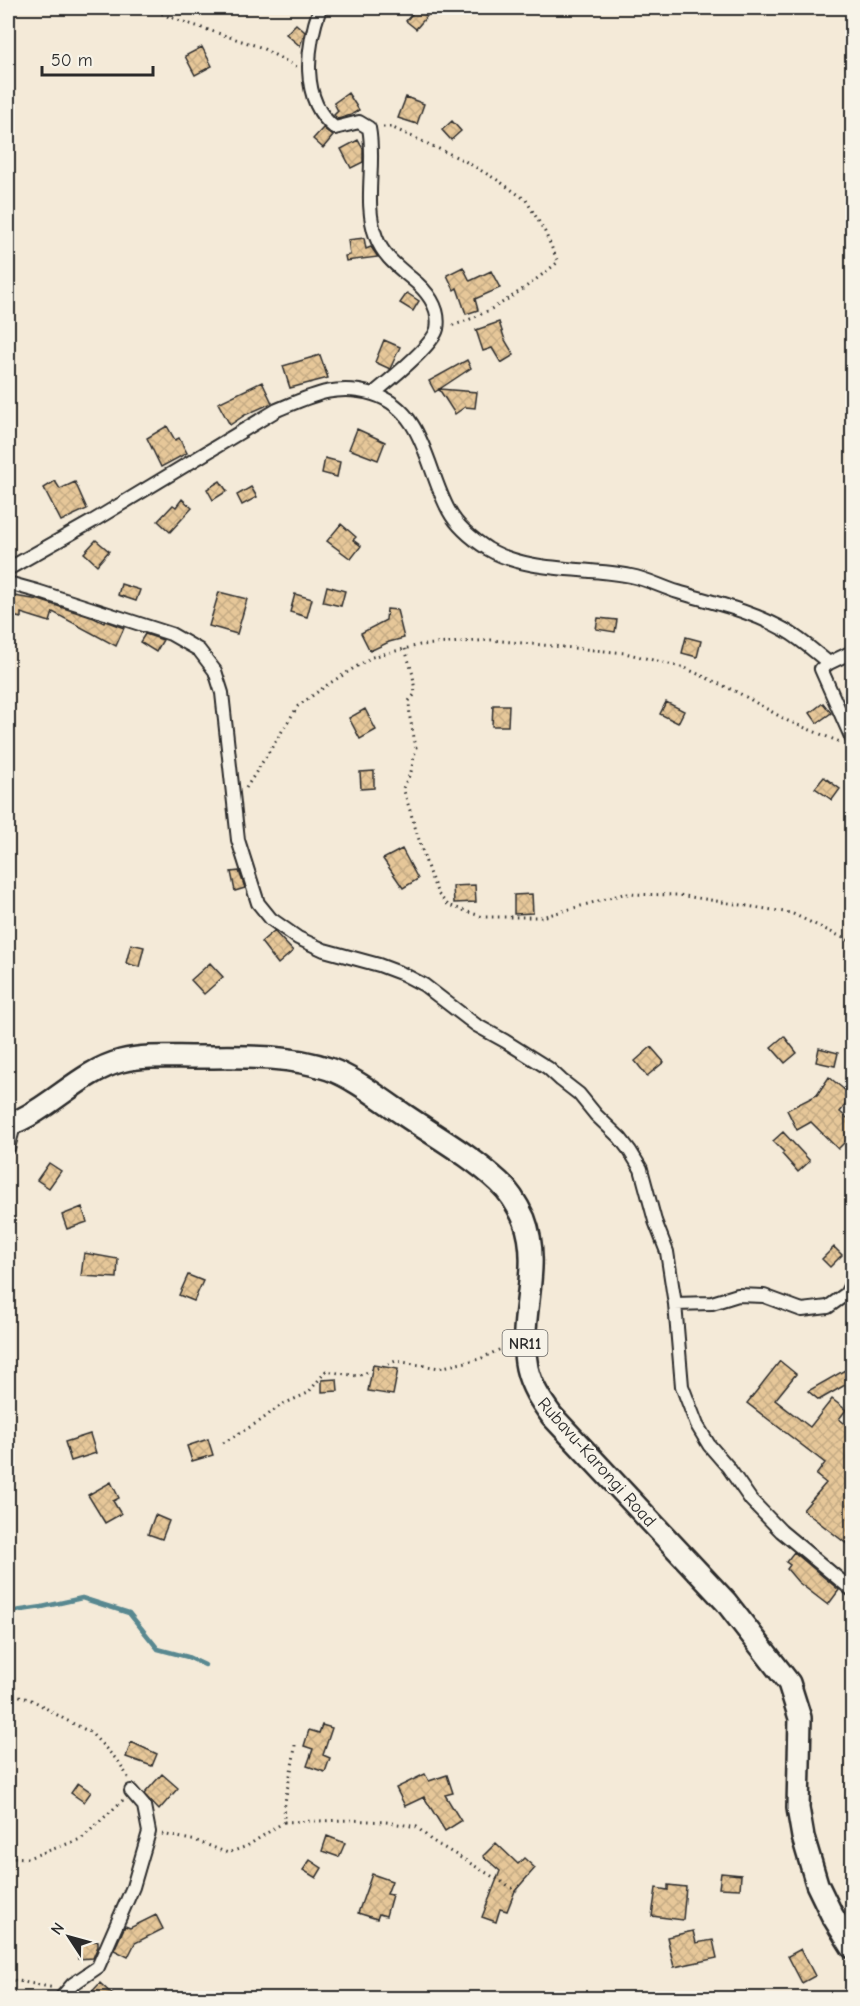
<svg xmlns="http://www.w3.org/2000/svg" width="860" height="2006" font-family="'Comic Neue',sans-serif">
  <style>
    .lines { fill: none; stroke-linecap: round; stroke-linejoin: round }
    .stream { stroke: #598890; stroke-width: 4.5 }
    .building { fill: url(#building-cross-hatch); stroke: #2b2b2b; stroke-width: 1.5 }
    .minor-casing { stroke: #2b2b2b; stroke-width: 16 }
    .trunk-casing { stroke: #2b2b2b; stroke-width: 26 }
    .path { stroke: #2b2b2b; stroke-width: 3; stroke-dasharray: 1.5 4.5; stroke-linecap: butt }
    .minor { stroke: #f7f3e8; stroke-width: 12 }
    .trunk { stroke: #f7f3e8; stroke-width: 21 }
    .labels { text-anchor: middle; stroke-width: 4.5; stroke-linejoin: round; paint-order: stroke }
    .shield { fill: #f7f3e8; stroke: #686764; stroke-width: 1.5 }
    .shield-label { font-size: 16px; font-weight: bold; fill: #2b2b2b }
    .street-label { font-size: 18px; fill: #2b2b2b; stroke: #f7f3e8 }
  </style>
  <defs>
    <pattern id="building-cross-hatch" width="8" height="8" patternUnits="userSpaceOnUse" patternTransform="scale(1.5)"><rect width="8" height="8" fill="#e6c799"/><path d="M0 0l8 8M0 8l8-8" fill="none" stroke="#c5ab84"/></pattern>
  </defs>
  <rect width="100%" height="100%" fill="#f4ead8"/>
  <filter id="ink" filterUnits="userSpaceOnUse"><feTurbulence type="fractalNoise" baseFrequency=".0167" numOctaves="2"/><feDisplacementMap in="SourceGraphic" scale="12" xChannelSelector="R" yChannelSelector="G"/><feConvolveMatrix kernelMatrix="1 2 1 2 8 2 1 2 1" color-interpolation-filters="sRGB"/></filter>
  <g filter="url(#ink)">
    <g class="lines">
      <!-- stream -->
      <path class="stream" d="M8 1612 42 1607 82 1598 129 1613 158 1649 188 1657 205 1665"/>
    </g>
    <!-- building -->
    <path class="building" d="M417 8 427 16 416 29 406 21Z
      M296 24 305 32 300 46 286 34Z
      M202 47 212 66 195 75 185 56Z
      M348 93 359 110 351 115 338 119 334 115 338 111 334 103Z
      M406 97 424 104 417 124 398 118Z
      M452 121 461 131 451 140 442 130Z
      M323 128 333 136 323 148 313 139Z
      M358 140 363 149V162L351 168 341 149Z
      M364 238 366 249 371 247 378 257 346 261 345 256 350 255 348 240Z
      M463 267 470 281 491 271 500 288 475 299 478 310 466 314 457 288 454 290 447 275Z
      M407 293 419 301 413 311 400 303Z
      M499 322 505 340 514 355 501 363 492 348 483 351 476 330Z
      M384 340 400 347 390 369 375 362Z
      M320 355 328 378 290 388 283 366Z
      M467 360 471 368 435 392 429 381Z
      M262 382 272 403 245 415 230 425 218 403Z
      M439 389 477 392 475 408 465 407 455 414Z
      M167 426 175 440 179 438 187 453 161 467 147 438Z
      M357 429 385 442 378 460 349 449Z
      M325 458 340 462 337 477 322 473Z
      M55 481 60 489 75 482 87 509 61 521 44 488Z
      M220 481 227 491 213 500 207 489Z
      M251 487 257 497 242 505 237 495Z
      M182 499 192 508 170 532 158 521 173 505 176 507Z
      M341 524 356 537 353 540 361 546 351 559 327 541Z
      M96 540 109 551 97 565 84 553Z
      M121 584 140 590 136 601 118 595Z
      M327 586 345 591 341 606 323 602Z
      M219 592 247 599 237 634 209 626Z
      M295 594 312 599 307 617 290 612Z
      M8 595 39 600 94 618 104 623 105 621 124 628 116 646 53 612 50 622 21 613V618L8 615Z
      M387 609 397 610 404 638 389 642 370 651 361 633 386 620Z
      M598 618 617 620 615 632 596 629Z
      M145 634 163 640 156 652 140 642Z
      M686 637 701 641 697 657 682 653Z
      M666 702 684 711 678 723 660 714Z
      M823 703 831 713 817 723 810 713Z
      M493 705H509L508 726H492Z
      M365 709 376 730 360 739 349 718Z
      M374 771V788L361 789 360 772Z
      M824 777 840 789 832 800 815 788Z
      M402 849 418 879 403 888 383 859Z
      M239 871 245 888 235 891 231 872Z
      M475 885 476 902 454 903 453 886Z
      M532 894 533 913 514 914V895Z
      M274 931 293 951 278 964 261 942Z
      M131 944 144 947 139 967 126 963Z
      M210 963 223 977 204 994 191 980Z
      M784 1036 797 1053 785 1063 771 1047Z
      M651 1047 664 1062 647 1076 635 1061Z
      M819 1048 838 1053 835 1066 816 1062Z
      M829 1077 852 1096 840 1112 852 1122V1135L838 1149 811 1122 797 1130 787 1110 817 1095Z
      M783 1132 810 1161 798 1172 782 1154 784 1152 773 1141Z
      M49 1163 61 1171 49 1188 37 1180Z
      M82 1207 87 1222 67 1229 62 1215Z
      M834 1247 842 1255 830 1267 822 1259Z
      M84 1253 118 1259 117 1278 81 1276Z
      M188 1275 203 1281 194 1301 179 1295Z
      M780 1361 796 1374 775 1400 810 1427 832 1399 846 1410 839 1419 852 1429V1469L847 1476 852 1480V1548L803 1510 826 1483 816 1475 825 1463 747 1403Z
      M373 1365 398 1369 393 1395 368 1391Z
      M852 1366V1381L819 1400 808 1391Z
      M337 1379 338 1391 322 1392V1380Z
      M90 1434 96 1453 71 1461 65 1442Z
      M208 1439 213 1455 192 1461 187 1446Z
      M111 1482 119 1498 113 1501 121 1514 105 1523 88 1495Z
      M155 1515 169 1521 162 1539 148 1534Z
      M794 1552 839 1590 828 1605 798 1582 787 1569 790 1565 786 1562Z
      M322 1725 332 1728 323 1755 330 1758 325 1772 307 1766 313 1749 304 1746 309 1730 319 1733Z
      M131 1742 157 1754 152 1766 126 1757Z
      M162 1774 178 1788 159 1810 144 1794Z
      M425 1774 429 1781 447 1775 453 1793 445 1795 461 1821 445 1831 424 1797 405 1806 396 1788Z
      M78 1783 91 1792 84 1802 71 1793Z
      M327 1836 345 1843 339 1857 322 1851Z
      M496 1843 518 1864 524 1858 535 1868 515 1891 507 1911 500 1909 496 1922 482 1917 500 1871 483 1856Z
      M310 1860 322 1868 316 1878 303 1870Z
      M721 1873 741 1875 740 1889 719 1888Z
      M372 1874 392 1881 387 1894 392 1895 386 1916 379 1914 377 1919 358 1913Z
      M668 1885 686 1887 683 1920 652 1916 656 1888 668 1890Z
      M156 1915 163 1929 135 1943 128 1957 114 1950 125 1926 130 1928Z
      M693 1931 696 1943 713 1940 717 1958 674 1967 667 1937Z
      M98 1941V1946L93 1958 78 1959 77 1942Z
      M801 1949 815 1976 802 1983 788 1956Z
      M100 1983 116 1998H86Z"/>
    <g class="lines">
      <!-- minor casing -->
      <g class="minor-casing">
        <path id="minor" d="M320 8C307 45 299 100 335 128L359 122 369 128C376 163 363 202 376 237 383 256 397 266 411 278 426 290 441 308 437 329 433 346 387 382 373 394
          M8 569 93 521 277 410C311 396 335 383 373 394 425 410 426 470 449 511 457 526 474 540 488 549 528 573 587 567 631 576 647 579 662 587 678 592 715 603 751 611 785 630 801 639 815 652 829 663
          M8 583 37 591 171 634 199 650 215 671 222 693 238 840 258 903 271 919 298 938 324 950 379 965 403 974 424 985 476 1025 505 1041 548 1068 561 1080 579 1094 596 1115 620 1138 630 1151 641 1169 655 1221 667 1252 675 1304 682 1386 697 1425 709 1445 728 1467 751 1500 781 1531 852 1590
          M852 652 829 663 821 669 852 739
          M8 1148 15 1122
          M675 1304 712 1303 738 1295 764 1296 802 1310 828 1307 846 1294 852 1282
          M61 1998 73 1984 98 1967 133 1887 149 1832 144 1806 131 1791"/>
      </g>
      <!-- trunk casing -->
      <g class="trunk-casing">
        <path id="trunk" d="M8 1125C50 1110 79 1072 121 1061 145 1055 170 1057 194 1057 239 1057 285 1054 329 1069 355 1078 383 1101 406 1116 437 1137 471 1156 499 1182 510 1192 518 1206 524 1219 543 1267 517 1319 527 1368 531 1386 541 1401 552 1416L726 1602 789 1683 800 1718 798 1808 803 1837 817 1884 832 1915 852 1947"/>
      </g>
      <!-- path -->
      <path class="path" d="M151 8 169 17 260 47 297 67
        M383 127H391L463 160 499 181 526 200 545 232 558 262C526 288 490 315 450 326
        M405 649 413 675 415 694 409 701 410 718 416 747 411 772 403 788 429 872 438 894 448 905 483 917H542L623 894 679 895 791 913 852 942
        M246 788 298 706 330 683 372 657 420 645 491 640 625 653 685 668 737 692 788 721 840 742
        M223 1443 260 1421 281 1405 308 1393 326 1371 358 1376 396 1361 439 1368 480 1359 507 1346
        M8 1692 34 1701 64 1719 90 1732 119 1762 129 1779
        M295 1745C293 1771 283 1796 284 1822L350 1820 386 1822 417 1827 431 1840 517 1891
        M162 1834 197 1841 228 1853 247 1846 284 1822
        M8 1857 28 1858 81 1839 123 1800
        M8 1979 55 1988"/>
      <!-- minor -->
      <use href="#minor" class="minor"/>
      <!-- trunk -->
      <use href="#trunk" class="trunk"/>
    </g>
  </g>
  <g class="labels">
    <!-- shield labels -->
    <rect class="shield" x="502.5" y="1330" width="45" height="26" rx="4.5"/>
    <g class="shield-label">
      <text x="525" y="1349">NR11</text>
    </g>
    <!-- street labels -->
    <g class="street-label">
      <text transform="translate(597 1462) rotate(48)" y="6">Rubavu-Karongi Road</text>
    </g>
  </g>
  <!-- margin -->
  <rect width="860" height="2006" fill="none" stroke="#f7f3e8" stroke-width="30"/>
  <rect x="15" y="15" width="830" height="1976" fill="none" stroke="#2b2b2b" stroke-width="2" filter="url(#ink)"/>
  <!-- north arrow -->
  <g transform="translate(69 1937) rotate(306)" stroke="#f7f3e8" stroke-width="4.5" paint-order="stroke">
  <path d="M0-4.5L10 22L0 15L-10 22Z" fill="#2b2b2b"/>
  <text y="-9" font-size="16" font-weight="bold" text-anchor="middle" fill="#2b2b2b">N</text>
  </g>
  <!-- scale -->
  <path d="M42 66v9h111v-9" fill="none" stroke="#2b2b2b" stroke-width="3"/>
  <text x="51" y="66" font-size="18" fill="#2b2b2b" stroke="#f7f3e8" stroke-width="4.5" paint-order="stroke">50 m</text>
</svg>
